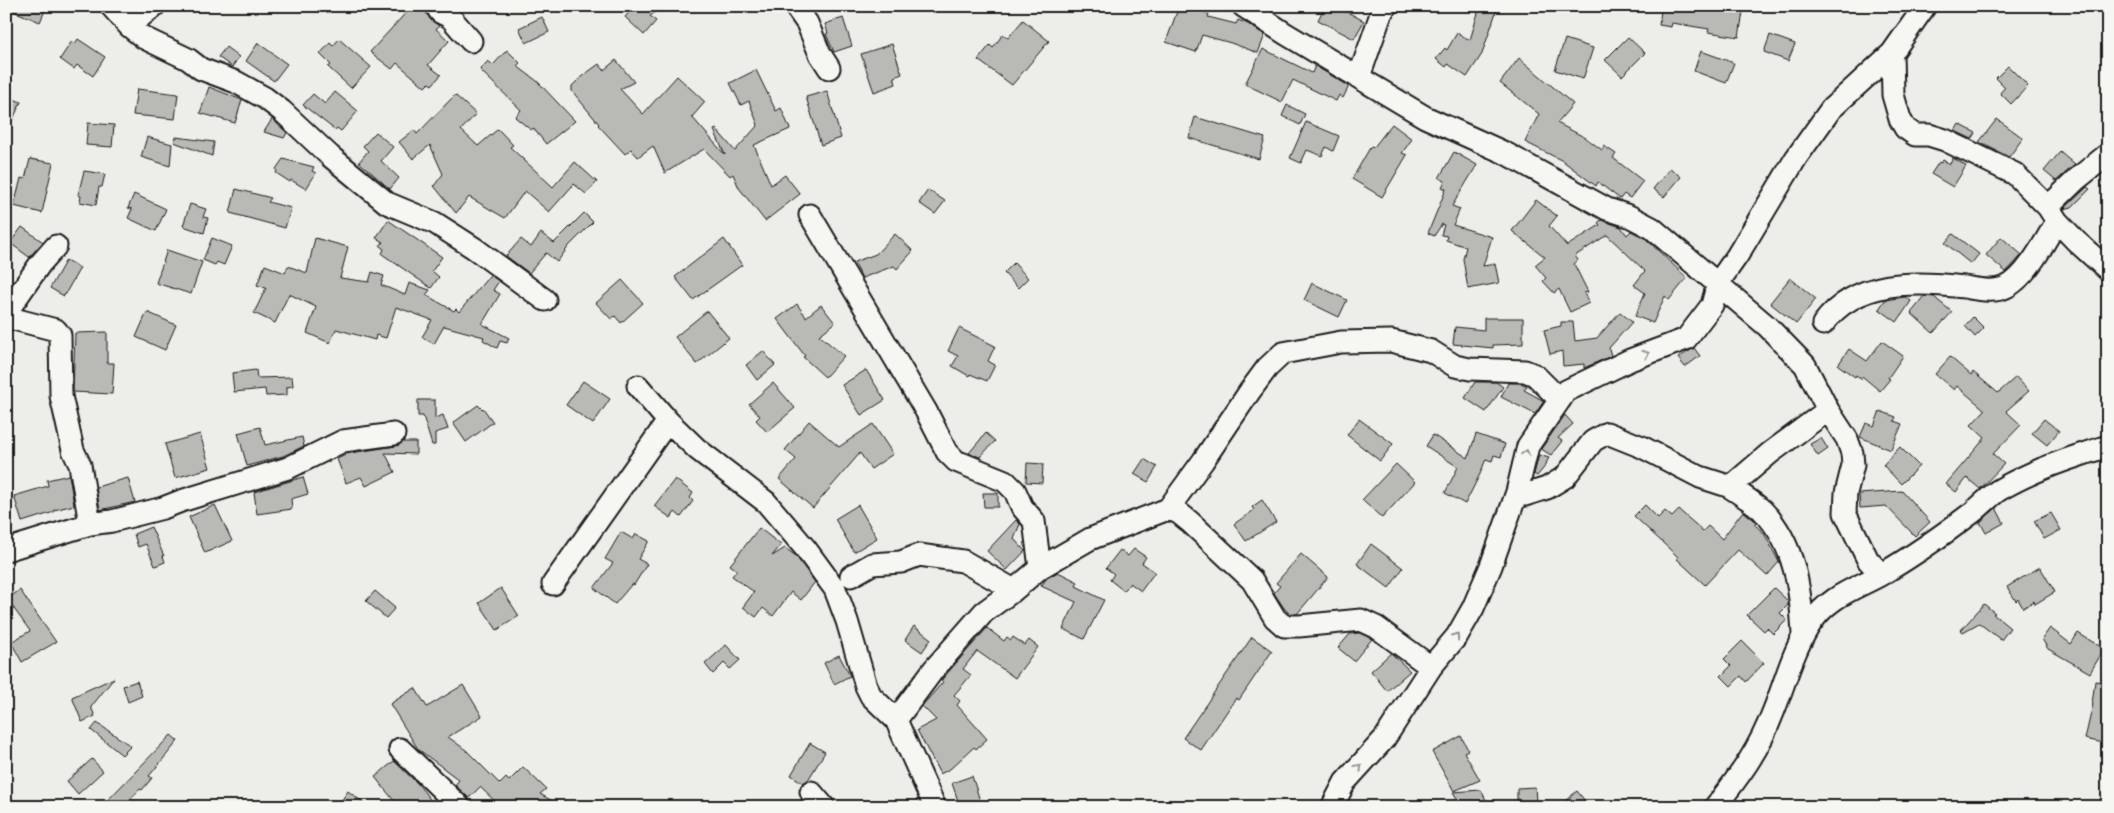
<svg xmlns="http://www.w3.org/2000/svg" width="2114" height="813" font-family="Delius,sans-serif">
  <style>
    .building { fill: #b9b9b6; stroke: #1c1c1c }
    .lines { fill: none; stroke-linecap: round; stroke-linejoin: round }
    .minor-casing { stroke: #1c1c1c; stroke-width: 25 }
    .minor { stroke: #f6f6f2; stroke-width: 21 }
    .oneway { stroke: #949492 }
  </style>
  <rect width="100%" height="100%" fill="#edede9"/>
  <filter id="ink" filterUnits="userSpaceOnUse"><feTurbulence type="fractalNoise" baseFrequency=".02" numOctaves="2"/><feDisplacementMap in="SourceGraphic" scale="10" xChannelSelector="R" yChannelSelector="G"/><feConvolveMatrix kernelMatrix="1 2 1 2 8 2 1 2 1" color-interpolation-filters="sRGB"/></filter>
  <g filter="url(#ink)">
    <!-- building -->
    <path class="building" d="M6 6H47L40 22 6 8Z
      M412 6 419 13 424 8 430 19 439 26 436 29 449 41 428 65 441 75 432 85 429 83 425 87 397 63 392 69 370 52Z
      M635 6H664L650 16 656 21 644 35 625 17Z
      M1179 6H1200L1198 10 1209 14 1208 17 1236 24 1238 20 1248 24 1265 35 1258 53 1231 43 1202 35 1196 52 1166 42Z
      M1325 6H1336L1364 21 1354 39 1318 20Z
      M1480 6 1497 9 1482 54 1467 77 1448 64 1446 67 1436 59 1445 48 1447 50 1457 33 1470 40Z
      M1664 6H1699L1743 12 1739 37 1708 32 1709 29 1672 23 1671 27 1659 25 1661 11H1663Z
      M542 17 549 32 526 43 519 28Z
      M843 18 852 46 834 52 826 34 828 33 825 24Z
      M1023 20 1049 41 1012 85 978 60 990 45 993 48 1003 34 1008 38Z
      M1770 35 1795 44 1788 61 1764 52Z
      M1628 37 1645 53 1622 76 1605 60Z
      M78 39 105 57 93 76 77 65 74 69 60 59 72 41 75 44Z
      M339 39 371 67 351 88 328 67 331 65 320 54 330 43 333 46Z
      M1565 39 1593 48 1583 79 1555 70Z
      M258 43 287 64 274 81 246 61Z
      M892 44 902 74 894 77 896 84 874 92 861 54Z
      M226 47 239 57 232 67 218 57Z
      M1263 49 1312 73 1315 66 1349 86 1343 98 1339 95 1336 101 1293 80 1282 102 1245 84Z
      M507 50 520 63 517 66 537 81 575 121 546 144 533 128 531 130 515 117 521 110 480 70 488 61 493 65Z
      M1701 51 1734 63 1726 83 1694 71Z
      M1519 58 1573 104 1557 123 1586 138 1602 150 1604 146 1616 154 1613 158 1643 181 1630 198 1624 194 1620 199 1598 182 1596 186 1563 161 1525 142 1539 114 1500 83Z
      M616 60 634 82 620 89 643 114 677 76 705 102 692 117 725 155 714 130 716 129 735 151 758 125 749 101 741 105 730 83 756 70 776 111 781 108 790 129 754 145 771 185 785 175 800 194 765 221 739 188 733 174 730 176 704 149 665 173 653 146 638 157 631 149 625 154 598 125 599 124 572 91V86L581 77 599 64 604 70Z
      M2008 66 2028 86 2011 104 2000 93 2005 87 1996 78Z
      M209 87 242 100 235 123 200 113Z
      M137 89 178 94 175 119 133 115Z
      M827 91 841 138 821 145 806 97Z
      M335 92 358 111 341 131 337 128 335 130 303 105 313 94 325 104Z
      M455 95 476 114 461 130 478 146 498 129 513 145 510 147 553 187 575 162 597 182 586 194 574 184 549 212 525 191 505 218 469 197 456 213 434 186 443 174 430 145 413 159 399 142 414 130 417 134Z
      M6 96 21 102 6 134Z
      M1287 105 1305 114 1300 125 1282 116Z
      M1195 117 1265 138 1259 159 1189 138Z
      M272 119 287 133 284 138 264 132Z
      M1997 119 2023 138 2009 157 1979 142Z
      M1306 122 1339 136 1333 151 1326 147 1322 156 1307 150 1301 163 1290 158Z
      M88 123 114 125 112 147 86 145Z
      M1392 124 1412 139 1402 153 1407 155 1382 197 1352 179 1371 146 1374 147Z
      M1959 124 1976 133 1972 139 1955 131Z
      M376 132 393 147 381 161 399 178 390 189 359 162 368 151 363 146Z
      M147 137 172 144 170 166 141 157Z
      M176 137 214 142 212 156 174 142Z
      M1454 152 1477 165 1452 206 1460 209 1453 225 1492 237 1483 266 1495 264 1499 283 1468 289 1463 259 1466 247 1446 240 1447 236 1441 235 1444 225 1442 224 1434 236 1428 233 1446 189 1442 187 1445 181 1439 178Z
      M2060 152 2075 165 2056 181 2044 171Z
      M1953 158 1966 166 1953 187 1931 174 1939 162 1941 163 1943 160 1950 164Z
      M30 159 53 163 42 213 14 206 21 178 25 179Z
      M283 159 314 167 312 171 316 173 306 189 291 180 290 182 276 173 277 171 276 169Z
      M1670 168 1681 177 1664 197 1653 189Z
      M84 171 105 174 102 187H99L96 205 80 202 81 196 78 195Z
      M2087 187 2090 189 2072 207 2064 209Z
      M236 189 271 198 268 202 291 208 285 228 230 213Z
      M928 190 945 201 935 214 919 203Z
      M134 194 166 209 156 231 128 218 132 209 128 208Z
      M1536 200 1557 216 1549 226 1567 246 1600 225 1598 223 1601 220 1621 227 1627 235 1631 231 1645 238 1687 278 1669 300 1665 296 1653 323 1635 316 1645 293 1634 285 1645 271 1607 235 1575 256 1578 260 1574 264 1588 292 1584 293 1589 303 1570 312 1559 289 1554 293 1543 281 1546 278 1535 265 1545 257 1512 231Z
      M190 204 206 209 203 217 208 218 204 233 183 226Z
      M584 213 593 222 569 246 557 262 546 253 529 273 506 256 521 239 531 247 541 233 554 243Z
      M388 220 442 257 432 271 439 277 431 288 382 254 384 249 380 246 383 242 376 238Z
      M22 227 43 242 29 257 10 243Z
      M895 234 913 251 897 269 894 266 862 278 854 262 876 254Z
      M1953 234 1979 254 1971 264 1945 243Z
      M2001 237 2022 255 2006 272 1986 255Z
      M212 238 232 246 224 265 217 262 215 265 203 260Z
      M315 238 348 247 340 278 369 282 372 272 384 276 381 285 405 295 409 283 430 290 426 295 454 311 456 309 459 312 490 275 499 281 493 290 500 294 482 324 509 338 507 343 500 341 497 348 483 340 484 337 444 326 434 344 422 337 432 320 396 307 386 338 376 335 375 340 336 329 330 343 307 333 316 307 289 294 275 323 254 313 266 288 257 285 265 265 285 273 288 266 307 273Z
      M724 239 742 265 693 300 675 277Z
      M167 250 202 262 191 294 156 283Z
      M66 260 80 268 64 296 50 288Z
      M1014 263 1028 278 1018 288 1004 273Z
      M1790 278 1816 299 1796 324 1770 303Z
      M622 280 643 303 621 323 615 316 611 319 596 303Z
      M1312 283 1347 300 1339 317 1304 300Z
      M1925 296 1934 297 1952 312 1933 333 1911 313Z
      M1905 297 1911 301 1897 322 1879 309 1885 300Z
      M797 304 806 317 821 305 835 323 819 335 844 356 825 377 803 357 805 356 777 319Z
      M707 311 729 338 697 364 675 337Z
      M147 312 176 325 165 350 136 337Z
      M1620 312 1632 322 1609 348 1611 356 1584 368V364L1563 366 1562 351 1550 354 1544 330 1561 326V322H1573L1575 341 1597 338Z
      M1973 317 1984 328 1975 337 1965 326Z
      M1484 318H1523V344L1493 345V348L1453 344 1455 327 1484 330Z
      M959 328 995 346 988 361 995 365 987 381 970 374 969 376 952 366 958 356 948 351Z
      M107 332V363H114L112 394 73 392 75 333Z
      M1882 341 1903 356 1888 378 1890 379 1880 391 1863 377 1861 379 1856 375 1855 377 1838 365 1849 349 1867 361Z
      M1694 348 1700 356 1685 367 1678 358Z
      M763 351 775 365 757 380 746 365Z
      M1950 357 1971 375 1973 372 1998 393 2016 377 2029 391 2006 411 2021 425 1993 454 2004 464 1980 489 1967 478 1956 492 1946 484 1985 438 1971 425 1985 410 1957 386 1954 390 1935 374Z
      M256 370 257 378 292 377 293 386 287 387V395L266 396 265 389 234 392 232 373Z
      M866 370 885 400 861 415 842 385Z
      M583 381 610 399 593 424 566 405Z
      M1475 382H1496L1503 387 1486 412 1465 398Z
      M773 383 795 408 767 432 756 420 760 416 749 404Z
      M1508 383H1521L1527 386 1524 390 1544 401 1535 414 1501 397Z
      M418 400H435V418L443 415 448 429 435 433V445H432L423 416H418Z
      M478 405 482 409 483 408 493 422 466 442 453 423Z
      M1880 411 1896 417 1894 421 1902 424 1891 450 1860 437 1866 423 1874 426Z
      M1565 415 1573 424 1558 438 1562 441 1551 455 1541 449Z
      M1359 419 1393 444 1380 461 1347 435Z
      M2044 419 2059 431 2047 445 2032 433Z
      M809 421 839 447 873 424 893 454 871 469 860 453 813 508 779 479 796 459 785 450Z
      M260 427 265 445 302 437 304 446 283 456 247 466 238 433Z
      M986 433 995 441 980 457 969 453Z
      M200 434 210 468 175 478 165 444Z
      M1476 434 1505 444 1501 457 1494 455 1492 461 1486 459 1480 474 1465 504 1445 493 1458 467 1426 446 1433 435 1468 458Z
      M1821 438 1828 449 1818 456 1810 444Z
      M403 442H416V454L385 453 395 472 366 486 361 477 346 483 337 459 350 453 396 446Z
      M1900 447 1919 466 1901 484 1883 465Z
      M1539 455 1549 458 1546 463 1547 464 1537 476 1534 474Z
      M1144 459 1157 467 1148 482 1134 474Z
      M1027 463 1043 464 1042 483 1026 482Z
      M1396 464 1415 482 1382 518 1362 500Z
      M69 475 74 505 54 510V512L22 522 14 496 48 486 47 480Z
      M303 477 308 494 291 499 292 509 257 514 254 492Z
      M128 478 135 502 100 510 96 487Z
      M675 479 693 493 690 498 693 501 681 517 675 512 671 518 654 506Z
      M1902 491 1930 522 1915 536 1886 506 1860 508 1859 494Z
      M983 493H998V507H984Z
      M1262 500 1276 522 1246 541 1234 524 1254 510 1252 507Z
      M215 505 232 541 205 553 189 517Z
      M858 505 877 538 854 552 835 519Z
      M1645 505 1658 518 1665 511 1672 517 1679 510 1703 531 1708 526 1722 539 1743 511 1753 519 1756 522 1754 524 1764 533 1779 562 1767 576 1738 550 1705 585 1677 559 1678 557 1634 516Z
      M1996 508 2004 523 1986 533 1980 522Z
      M2051 513 2061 530 2044 539 2034 521Z
      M1016 520 1020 524 1014 539 1025 551 1007 570 987 551Z
      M151 527 164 556H163L165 562 155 566 146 544 138 547 134 534Z
      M759 528 781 545 772 556 785 548 796 556 815 582 801 600 791 592 773 616 763 608 756 617 743 607 754 592 732 576 737 570 730 565Z
      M621 532 633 539 636 534 649 541 638 559 647 564 634 585 632 584 615 604 594 588 613 563 605 559Z
      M1371 544 1403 568 1389 588 1357 564Z
      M1134 549 1146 557 1142 563 1155 572 1141 591 1130 583 1124 591 1110 580 1114 574 1106 568 1120 550 1128 556Z
      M1301 554 1328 577 1297 614H1290L1284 608 1274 593 1280 586 1276 583Z
      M2040 567 2055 592 2035 604 2034 601 2023 608 2018 599 2016 601 2007 587Z
      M1058 572 1078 582 1076 586 1104 600 1084 639 1063 629 1076 602 1041 586 1047 578Z
      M501 588 519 616 497 630 479 603Z
      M1774 588 1788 601V605L1780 613 1787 620 1773 634 1767 628 1764 631 1747 615Z
      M20 590 56 642 22 662 11 642 30 631 7 599Z
      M375 591 395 608 386 618 366 601Z
      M1984 604 1995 613 1993 614 2010 628 2001 640 1979 623 1963 632 1961 630Z
      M914 626 931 639 922 652 905 640Z
      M987 628 1004 641 1007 637 1011 640 1013 637 1025 645 1029 640 1038 647 1015 678 977 651 963 669 971 675 954 695 960 701 957 705 987 739 976 749 974 747 950 769 940 774 917 730 936 720 922 706 943 682 941 681 944 677Z
      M2050 628 2071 644 2078 633 2104 649 2090 673 2048 649 2042 639Z
      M1359 633 1372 639 1354 661 1338 648 1350 634Z
      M1252 637 1272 651 1239 700 1236 698 1201 750 1183 738Z
      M1742 641 1764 663 1746 682 1741 676 1731 686 1721 676 1731 666 1724 659Z
      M726 645 740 660 730 669 724 663 713 674 705 664Z
      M1391 653 1410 671 1387 691 1371 671Z
      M839 655 850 676 834 684 824 663Z
      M114 678 91 707 95 716 82 722 72 697Z
      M137 681 142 696 128 702 123 686Z
      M2095 681 2108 683V744L2085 739 2093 704H2092Z
      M463 685 482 716 448 737 466 750 500 784 506 778 509 781 523 767 546 789 540 794 563 807H501L480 787 469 798 455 785 459 780 418 749 390 704 415 688 427 707Z
      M97 723 131 746 122 755 91 730Z
      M171 735 178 741 149 776 152 778 142 790 140 789 123 807H101Z
      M1461 736 1468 750 1464 752 1480 780 1454 791 1432 752Z
      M810 743 825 752 808 780 803 783 791 775Z
      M92 759 103 771 78 794 67 781Z
      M394 761 418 784 436 807H399L375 777Z
      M972 776 982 807H960L952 783Z
      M1535 787 1536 801 1517 802V788Z
      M1481 790 1486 800 1473 807H1462L1453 792Z
      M348 791 369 807H337Z
      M1577 791 1590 807H1558Z"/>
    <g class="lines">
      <!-- minor casing -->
      <g class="minor-casing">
        <path id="minor" d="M111 6 129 26 144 38 188 59 201 69 236 82 265 98 282 111 330 156 387 203 435 223 474 248 545 300
          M436 6 440 12 450 17 471 41
          M795 6 807 23 820 54 829 68
          M1243 6 1286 34 1425 117 1505 153 1607 209 1629 216 1652 228 1767 326 1805 365 1828 410 1847 439 1852 453 1853 465 1846 493 1845 513 1868 560 1881 574
          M129 26 154 6
          M1892 53 1893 95 1900 119 1905 128 1915 135H1929L1945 140 2015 174 2048 207 2057 221 2076 241 2108 270
          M1359 77 1381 14 1386 6
          M2048 207 2077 179 2108 154
          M810 215 926 411 947 452 956 461 1005 481 1015 491 1022 507 1034 521 1040 568
          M6 313 40 264 56 246
          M6 317 56 330 60 335 61 396 73 450 80 465 90 524
          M1823 324C1856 279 1914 281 1964 287 1977 289 1994 293 2006 287 2026 278 2046 240 2057 221
          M638 386 668 421 697 449 766 502 805 548 835 589 847 621 866 686 871 696 896 720 935 807
          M1728 486C1739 493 1752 501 1762 510 1795 543 1801 591 1803 635
          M1517 492 1525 495 1547 488 1565 477 1593 441 1607 433 1642 447 1700 477 1728 486 1735 483 1770 453 1828 410
          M1168 509 1203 461 1250 391 1267 368 1283 353 1341 342 1391 341 1431 351 1455 366 1470 369 1525 371 1535 375 1560 400
          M6 550 90 524 112 521 163 508 181 501 288 468 343 441 394 434
          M851 576 872 564 901 562 919 555 963 561 1014 590
          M553 584 668 421
          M896 720 934 669 984 612 1014 590 1040 568 1090 539 1168 509 1179 513 1190 522 1252 580 1275 618 1284 626H1299L1361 620 1376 627 1431 667
          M400 749 460 807
          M811 792 824 807
          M1332 807 1345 782 1385 738 1431 667 1457 636 1473 608 1491 566 1517 492 1528 446 1566 391 1630 360 1686 339 1712 305 1718 283 1737 256 1796 158 1831 109 1892 53 1925 6
          M1715 807C1741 774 1759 750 1774 710 1786 680 1793 650 1811 623 1829 596 1855 589 1882 574 1913 556 1944 534 1973 512 1982 505 1990 496 1999 490 2033 470 2070 458 2108 446"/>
      </g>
      <!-- minor -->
      <use href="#minor" class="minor"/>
    </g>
    <!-- one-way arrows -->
    <defs><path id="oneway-chevron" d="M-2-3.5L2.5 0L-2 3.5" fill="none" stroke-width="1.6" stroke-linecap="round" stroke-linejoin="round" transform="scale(1.25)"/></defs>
    <g class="oneway">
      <use href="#oneway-chevron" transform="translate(1646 354) rotate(-21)"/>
      <use href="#oneway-chevron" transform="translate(1526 453) rotate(-75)"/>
      <use href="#oneway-chevron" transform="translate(1456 636) rotate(-55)"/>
      <use href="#oneway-chevron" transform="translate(1359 767) rotate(-48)"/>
    </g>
  </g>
  <!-- margin -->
  <rect width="2114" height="813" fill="none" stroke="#f6f6f2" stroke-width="25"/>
  <rect x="12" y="12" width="2089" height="788" fill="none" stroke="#1c1c1c" stroke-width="2" filter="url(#ink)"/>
</svg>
